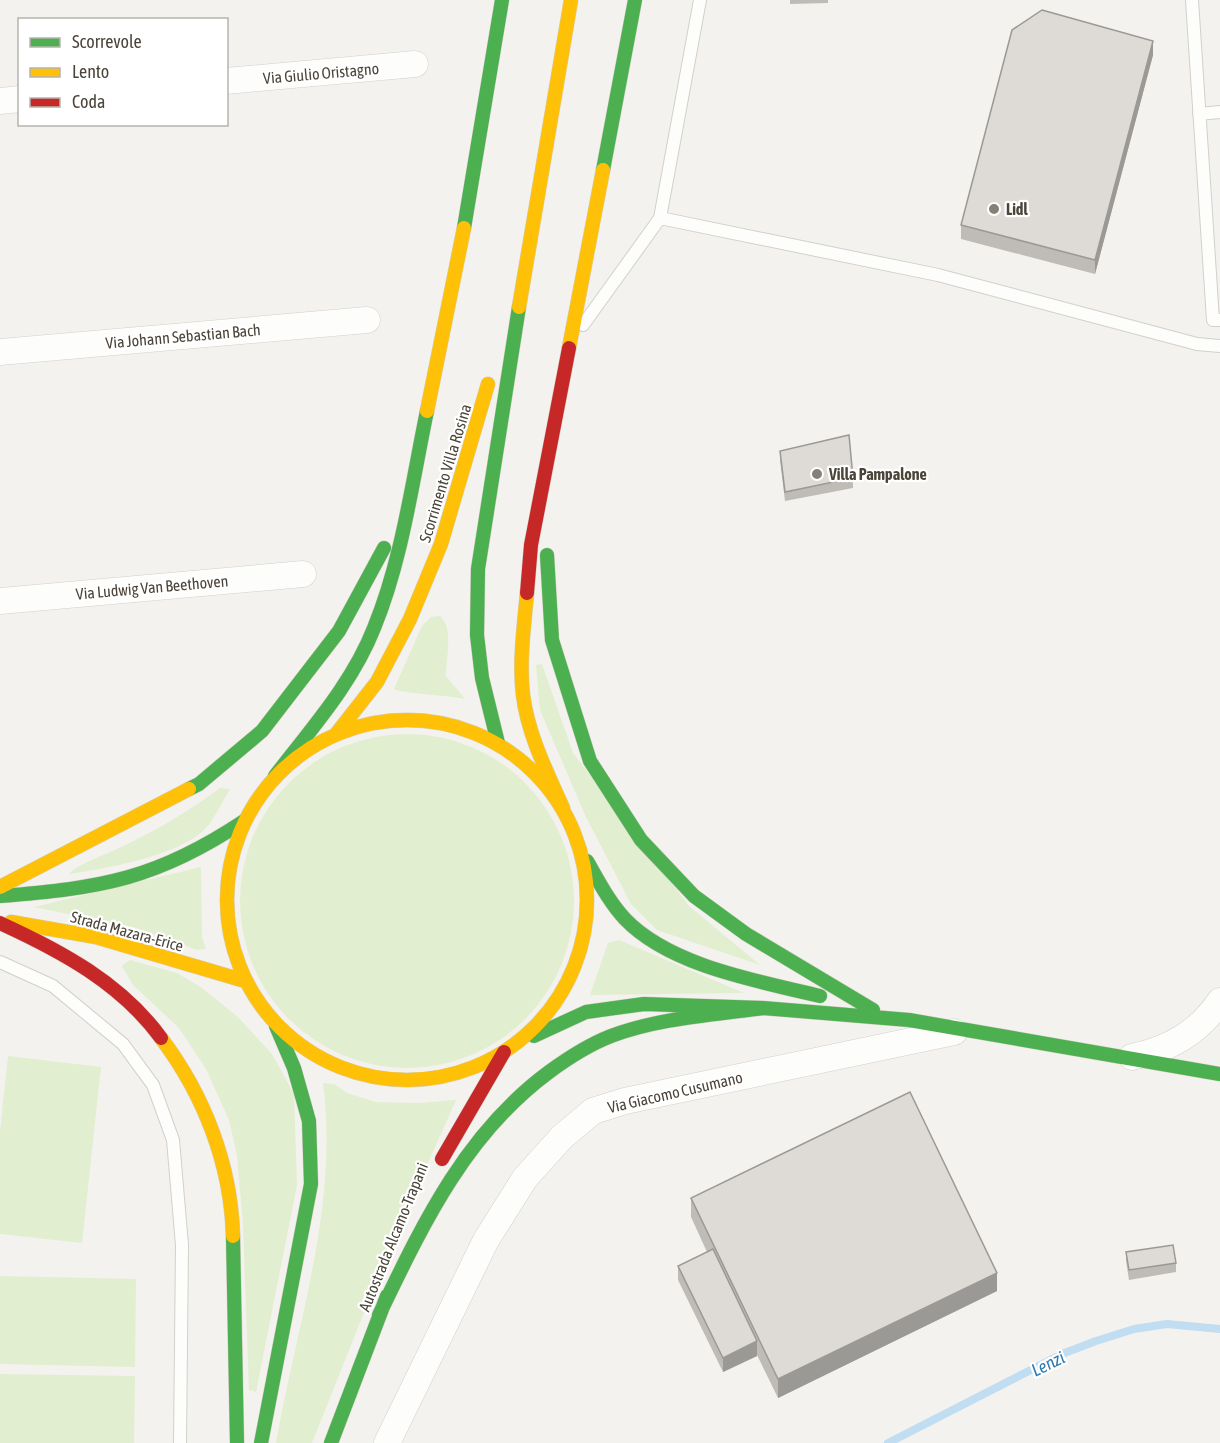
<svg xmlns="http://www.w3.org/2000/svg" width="1220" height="1443" font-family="'Asap Condensed',sans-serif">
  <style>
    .green { fill: #e1eecf }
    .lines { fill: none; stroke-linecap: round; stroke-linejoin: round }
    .stream { stroke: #c0ddf1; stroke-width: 8 }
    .lane-casing { stroke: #d2d0cb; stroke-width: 14 }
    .street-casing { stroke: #d2d0cb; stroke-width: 27 }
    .fast-casing { stroke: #d3cfc5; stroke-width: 15 }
    .slow-casing { stroke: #d3cfc5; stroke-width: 15 }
    .jam-casing { stroke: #d3cfc5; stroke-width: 15 }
    .lane { stroke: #fdfdfc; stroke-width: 12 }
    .street { stroke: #fdfdfc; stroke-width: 26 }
    .fast { stroke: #4caf50; stroke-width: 14 }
    .slow { stroke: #ffc107; stroke-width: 14 }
    .jam { stroke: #c62828; stroke-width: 14 }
    .wall { fill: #bfbcb8 }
    .shaded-wall { fill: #9b9996 }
    .building { fill: #dedbd6; stroke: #9b9996; stroke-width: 1.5 }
    .poi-dot { fill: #868178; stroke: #fff; stroke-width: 2 }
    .labels { text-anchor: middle; stroke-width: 4.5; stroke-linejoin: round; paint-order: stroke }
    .street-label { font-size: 16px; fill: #4b4439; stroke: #fff }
    .poi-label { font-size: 16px; font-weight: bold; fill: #4b4439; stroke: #fff; text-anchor: start }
    .water-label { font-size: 18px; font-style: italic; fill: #2e7ab2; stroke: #fff }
  </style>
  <rect width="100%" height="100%" fill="#f4f2ee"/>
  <!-- green -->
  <path class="green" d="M440 616C454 628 446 658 446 676L465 699C448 695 405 694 394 689L422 626 431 617Z
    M542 664 573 753 689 906 760 965 657 930 631 904 586 817 540 710 536 665Z
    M240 901a167 167 0 1 1 334 0a167 167 0 1 1-334 0Z
    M220 788 230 789C222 802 215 818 205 829 178 856 105 869 68 874 84 861 103 856 121 847 156 831 189 811 220 788Z
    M201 867 202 937 206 949 197 950 133 927 34 907Z
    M619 940 744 993 590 995 608 943Z
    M130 960 177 973 202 988 238 1017 272 1054 294 1094 297 1185 256 1392 249 1390 243 1225 237 1155 229 1120 206 1069 179 1028 133 985 122 966Z
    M8 1056 101 1067 82 1243 0 1234V1131Z
    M323 1083 334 1084 347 1093 376 1102 418 1103 456 1100 387 1255 312 1443H276C297 1323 339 1206 323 1083Z
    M0 1276 136 1279 135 1367 0 1364Z
    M0 1374 135 1376 134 1443H0Z"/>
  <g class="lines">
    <!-- stream -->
    <path class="stream" d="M888 1443 1062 1354 1096 1341 1134 1329 1167 1324 1220 1329"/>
    <!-- lane casing -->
    <g class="lane-casing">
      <path id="lane" d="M1192 0 1213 320H1220
        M1199 114 1220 112
        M660 218 938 275 1197 344 1220 346
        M583 325 660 218 700 0
        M0 962 53 986 123 1044 153 1085 173 1140 182 1245 180 1443"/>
    </g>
    <!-- street casing -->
    <g class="street-casing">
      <path id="street" d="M226 81 415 64
        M0 101 20 99
        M0 352 367 320
        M0 601 303 574
        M1132 1057C1170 1049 1198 1033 1220 1001
        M387 1443 486 1240 525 1178 562 1137 593 1111 625 1101 954 1032"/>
    </g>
    <!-- fast casing -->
    <g class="fast-casing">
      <path id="fast" d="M603 170 635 0
        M464 228 502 0
        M547 555 552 640 590 761 641 840 694 896 746 934 873 1010
        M498 743 482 678 477 635 478 569 519 307
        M275 776C311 729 352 684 374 628 402 560 412 483 427 411
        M189 789 199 784 262 731 339 631 384 548
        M587 861C598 880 609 902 625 919 670 966 758 981 820 996
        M0 896C102 888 157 879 244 821
        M534 1036 586 1012 644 1004 763 1008 909 1020 1220 1074
        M233 1236 237 1443
        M379 1315C423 1224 465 1134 549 1072 568 1058 588 1045 611 1036 659 1018 713 1015 763 1008
        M261 1443 311 1184 309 1121 294 1068 276 1026
        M331 1443 387 1296"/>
    </g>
    <!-- slow casing -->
    <g class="slow-casing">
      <path id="slow" d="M519 307 571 0
        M569 348 603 170
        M427 411 464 228
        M527 593C524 626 519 662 523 695 528 735 547 772 563 808
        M227 900a180 180 0 1 1 360 0a180 180 0 1 1-360 0Z
        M337 733 377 682 410 619 441 544 488 384
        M0 887 189 789
        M11 922 96 937 245 981
        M161 1038C204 1095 231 1164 233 1236"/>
    </g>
    <!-- jam casing -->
    <g class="jam-casing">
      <path id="jam" d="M527 593 531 545 569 348
        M0 923C61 951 121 983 161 1038
        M442 1159 504 1052"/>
    </g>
    <!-- lane -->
    <use href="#lane" class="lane"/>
    <!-- street -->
    <use href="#street" class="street"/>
    <!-- fast -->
    <use href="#fast" class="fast"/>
    <!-- slow -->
    <use href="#slow" class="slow"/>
    <!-- jam -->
    <use href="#jam" class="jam"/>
  </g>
  <!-- wall -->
  <path class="wall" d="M790 0H828V3L790 4Z
    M1153 55 1095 274 961 239V225Z
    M780 451 853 478V488L785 501 780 460Z
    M691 1198 997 1291 778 1398 757 1355V1356L723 1372 678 1280V1266L707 1252 691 1217Z
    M1126 1252 1176 1263V1272L1129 1280 1126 1261Z"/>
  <!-- shaded-wall -->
  <path class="shaded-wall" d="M1153 41V55L1095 274V260Z
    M997 1273V1291L778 1398V1379Z
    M757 1341V1356L723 1372V1358Z"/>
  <!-- building -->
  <path class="building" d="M1042 10 1153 41 1095 260 961 225 1012 30Z
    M849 435 853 478 785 492 780 451Z
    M910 1092 997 1273 778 1379 691 1198Z
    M1173 1245 1176 1263 1129 1270 1126 1252Z
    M713 1249 757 1341 723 1358 678 1266Z"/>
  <!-- markers -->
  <g class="poi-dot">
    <circle cx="994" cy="209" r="6"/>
    <circle cx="817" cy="474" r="6"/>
  </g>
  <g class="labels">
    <!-- street labels -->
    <g class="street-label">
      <text transform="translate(321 73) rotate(-5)" y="6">Via Giulio Oristagno</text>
      <text transform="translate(183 336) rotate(-5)" y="6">Via Johann Sebastian Bach</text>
      <text transform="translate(445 473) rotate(-73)" y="6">Scorrimento Villa Rosina</text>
      <text transform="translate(152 587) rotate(-5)" y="6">Via Ludwig Van Beethoven</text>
      <text transform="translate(127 931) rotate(15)" y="6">Strada Mazara-Erice</text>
      <text transform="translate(675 1092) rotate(-13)" y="6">Via Giacomo Cusumano</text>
      <text transform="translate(393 1237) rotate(-68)" y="6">Autostrada Alcamo-Trapani</text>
    </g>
    <!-- poi labels -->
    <g class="poi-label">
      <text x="1006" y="215">Lidl</text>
      <text x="829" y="480">Villa Pampalone</text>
    </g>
    <!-- water labels -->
    <g class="water-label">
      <text transform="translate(1048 1364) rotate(-26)" y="6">Lenzi</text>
    </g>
  </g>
  <!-- legend -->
  <rect x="18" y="18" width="210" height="108" fill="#ffffff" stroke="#b7b4b0" stroke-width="1.5"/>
  <rect x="30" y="38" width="30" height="9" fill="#4caf50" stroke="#b7b4b0" stroke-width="1.5"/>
  <text x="72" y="48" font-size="18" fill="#4b4439">Scorrevole</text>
  <rect x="30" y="68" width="30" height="9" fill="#ffc107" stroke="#b7b4b0" stroke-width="1.5"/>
  <text x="72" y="78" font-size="18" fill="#4b4439">Lento</text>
  <rect x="30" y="98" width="30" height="9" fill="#c62828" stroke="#b7b4b0" stroke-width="1.5"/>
  <text x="72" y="108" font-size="18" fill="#4b4439">Coda</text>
</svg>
